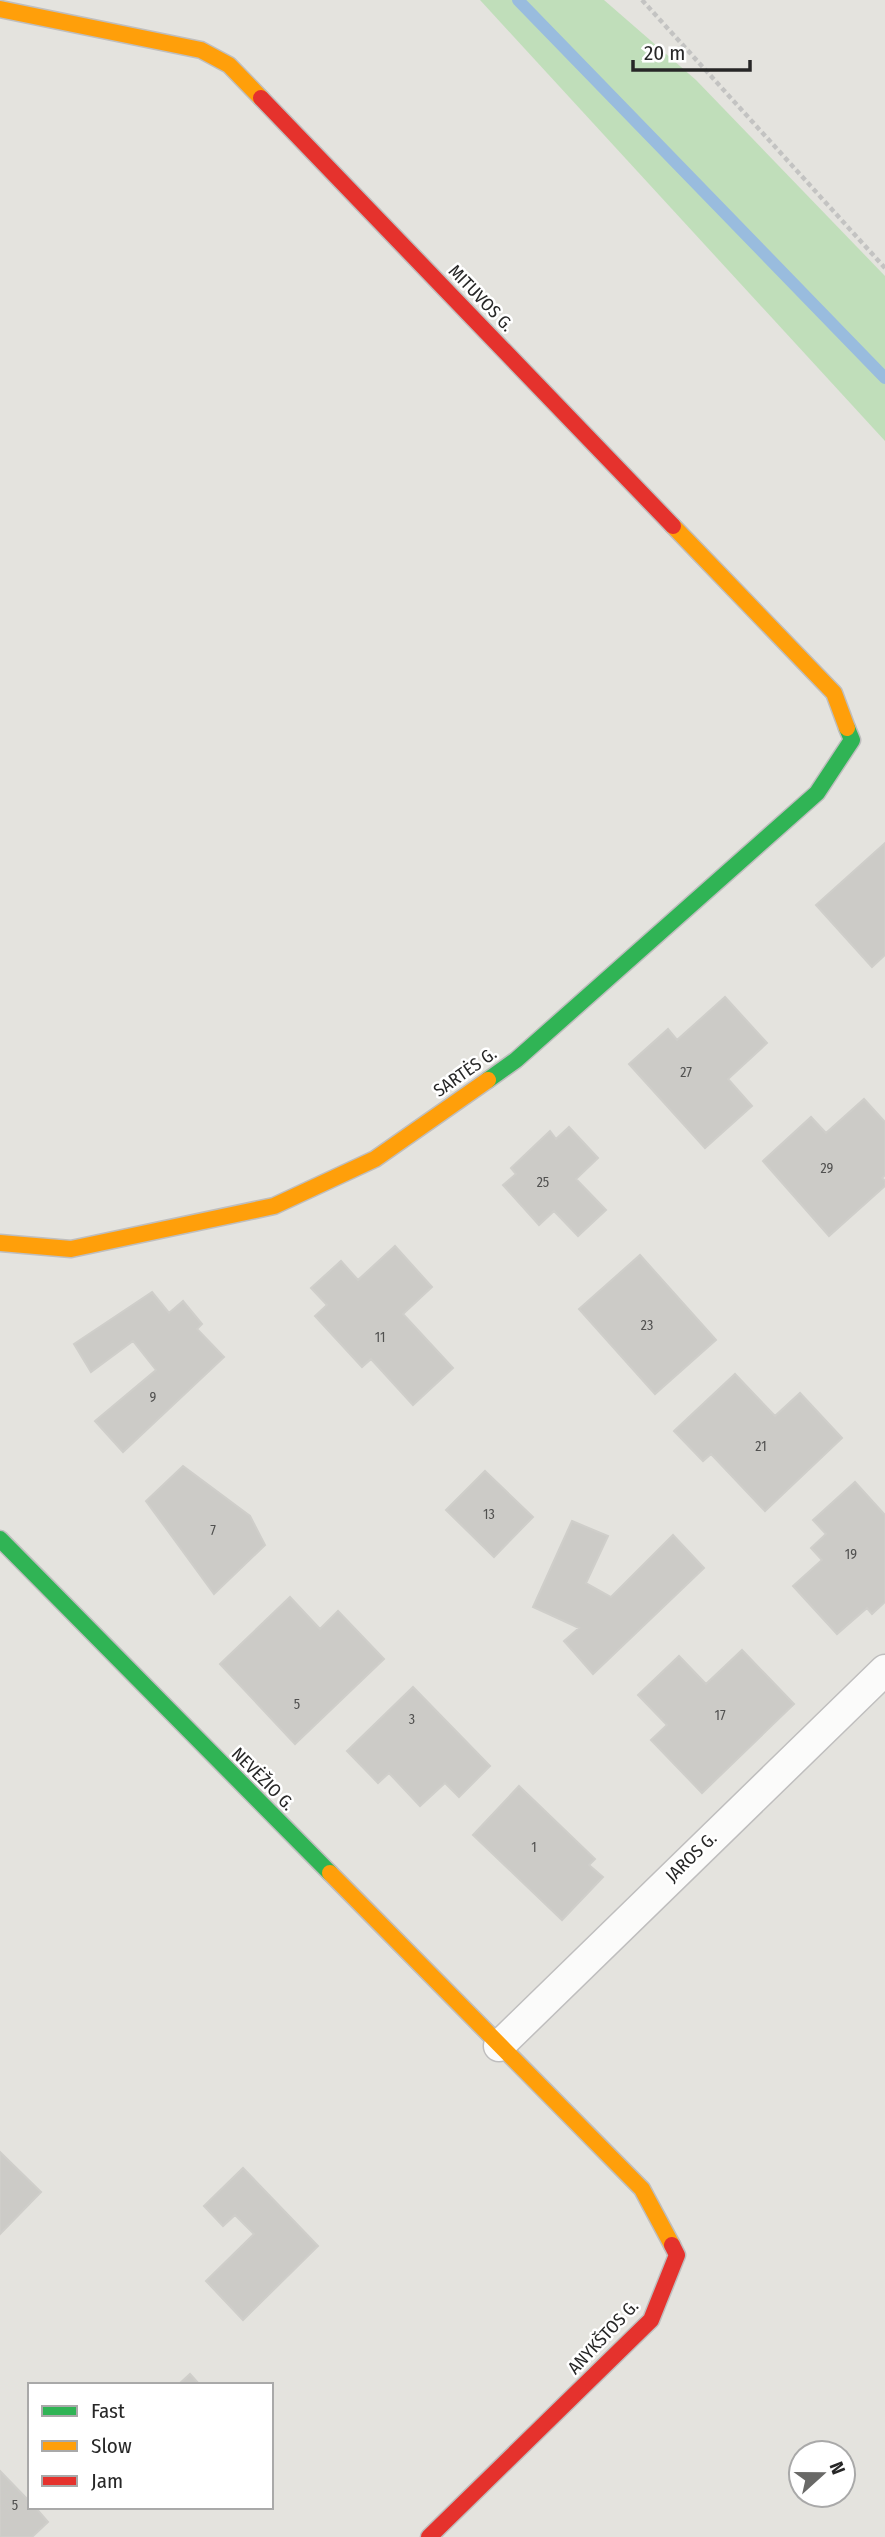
<svg xmlns="http://www.w3.org/2000/svg" width="885" height="2537" font-family="'Fira Sans Condensed',sans-serif">
  <style>
    .green { fill: #c0deba }
    .lines { fill: none; stroke-linecap: round; stroke-linejoin: round }
    .stream { stroke: #99bcde; stroke-width: 12 }
    .building { fill: #cccbc7; stroke: #cfceca; stroke-width: 2 }
    .street-casing { stroke: #bfbebe; stroke-width: 33 }
    .fast-casing { stroke: #bfbebe; stroke-width: 19 }
    .slow-casing { stroke: #bfbebe; stroke-width: 19 }
    .jam-casing { stroke: #bfbebe; stroke-width: 19 }
    .path { stroke: #c3c3c2; stroke-width: 4.5; stroke-dasharray: 5 3.5; stroke-linecap: butt }
    .street { stroke: #fbfbfa; stroke-width: 30 }
    .fast { stroke: #30b455; stroke-width: 16 }
    .slow { stroke: #ff9f0a; stroke-width: 16 }
    .jam { stroke: #e5322d; stroke-width: 16 }
    .labels { text-anchor: middle; stroke-width: 5; stroke-linejoin: round; paint-order: stroke }
    .number-label { font-size: 14px; fill: #515150 }
    .street-label { font-size: 18px; fill: #272727; stroke: #fff }
  </style>
  <rect width="100%" height="100%" fill="#e4e3de"/>
  <!-- green -->
  <path class="green" d="M480 0H604L696 80 885 276V441Z"/>
  <g class="lines">
    <!-- stream -->
    <path class="stream" d="M518 0 885 378"/>
  </g>
  <!-- building -->
  <path class="building" d="M885 843V955L872 967 816 905Z
    M725 997 767 1043 728 1079 752 1106 705 1148 629 1064 668 1029 677 1040Z
    M864 1099 885 1122V1175L882 1178 885 1181V1186L829 1236 763 1161 811 1117 826 1133Z
    M569 1127 598 1158 576 1179 606 1210 578 1236 554 1211 539 1225 503 1185 516 1174 511 1168 550 1131 556 1139Z
    M395 1246 432 1287 403 1314 453 1368 413 1405 371 1359 362 1367 315 1316 327 1305 311 1288 341 1261 358 1280Z
    M640 1255 716 1340 655 1394 579 1309Z
    M152 1292 169 1313 183 1301 202 1324 197 1329 224 1357 123 1452 95 1421 156 1370 133 1341 91 1372 74 1344Z
    M735 1374 775 1416 800 1393 842 1438 765 1511 711 1454 703 1461 674 1431Z
    M183 1466 250 1516 265 1545 214 1594 146 1501Z
    M485 1471 533 1517 494 1557 446 1510Z
    M855 1482 885 1515V1602L872 1614 867 1608 837 1634 793 1586 822 1560 811 1548 826 1534 813 1520Z
    M572 1521 608 1536 586 1583 611 1597 673 1535 704 1568 593 1674 564 1641 579 1628 533 1607Z
    M290 1597 320 1629 338 1611 384 1659 295 1744 220 1664Z
    M742 1650 794 1704 702 1793 651 1740 667 1725 638 1695 679 1656 706 1684Z
    M413 1687 490 1766 459 1797 445 1783 420 1806 389 1773 378 1783 347 1751Z
    M519 1786 595 1859 589 1865 603 1877 562 1920 473 1835Z
    M0 2152 41 2192 0 2234Z
    M243 2168 318 2246 243 2320 206 2281 254 2234 235 2215 223 2226 204 2206Z
    M190 2374 200 2385H178Z
    M0 2471 30 2502V2507H35L48 2522 32 2537H0Z"/>
  <g class="lines">
    <!-- street casing -->
    <g class="street-casing">
      <path id="street" d="M499 2046 885 1670"/>
    </g>
    <!-- fast casing -->
    <g class="fast-casing">
      <path id="fast" d="M488 1080 516 1060 817 793 852 740 847 728
        M0 1539 330 1873"/>
    </g>
    <!-- slow casing -->
    <g class="slow-casing">
      <path id="slow" d="M0 9 201 50 229 65 261 98
        M673 526 834 693 847 728
        M0 1243 71 1249 274 1206 375 1159 488 1080
        M330 1873 642 2189 672 2245"/>
    </g>
    <!-- jam casing -->
    <g class="jam-casing">
      <path id="jam" d="M261 98 673 526
        M429 2537 651 2320 677 2255 672 2245"/>
    </g>
    <!-- path -->
    <path class="path" d="M642 0 885 268"/>
    <!-- street -->
    <use href="#street" class="street"/>
    <!-- fast -->
    <use href="#fast" class="fast"/>
    <!-- slow -->
    <use href="#slow" class="slow"/>
    <!-- jam -->
    <use href="#jam" class="jam"/>
  </g>
  <g class="labels">
    <!-- number labels -->
    <g class="number-label">
      <text x="686" y="1077">27</text>
      <text x="827" y="1173">29</text>
      <text x="543" y="1187">25</text>
      <text x="647" y="1330">23</text>
      <text x="380" y="1342">11</text>
      <text x="153" y="1402">9</text>
      <text x="761" y="1451">21</text>
      <text x="489" y="1519">13</text>
      <text x="213" y="1535">7</text>
      <text x="851" y="1559">19</text>
      <text x="297" y="1709">5</text>
      <text x="720" y="1720">17</text>
      <text x="412" y="1724">3</text>
      <text x="534" y="1852">1</text>
      <text x="15" y="2510">5</text>
    </g>
    <!-- street labels -->
    <g class="street-label">
      <text transform="translate(481 298) rotate(46)" y="6">MITUVOS G.</text>
      <text transform="translate(465 1072) rotate(-35)" y="6">SARTĖS G.</text>
      <text transform="translate(263 1779) rotate(45)" y="6">NEVĖŽIO G.</text>
      <text transform="translate(691 1857) rotate(-44)" y="6">JAROS G.</text>
      <text transform="translate(603 2337) rotate(-47)" y="6">ANYKŠTOS G.</text>
    </g>
  </g>
  <!-- legend -->
  <rect x="28" y="2383" width="245" height="126" fill="#ffffff" stroke="#a9a9a9" stroke-width="2"/>
  <rect x="42" y="2406" width="35" height="10" fill="#30b455" stroke="#a9a9a9" stroke-width="2"/>
  <text x="91" y="2418" font-size="21" fill="#272727">Fast</text>
  <rect x="42" y="2441" width="35" height="10" fill="#ff9f0a" stroke="#a9a9a9" stroke-width="2"/>
  <text x="91" y="2453" font-size="21" fill="#272727">Slow</text>
  <rect x="42" y="2476" width="35" height="10" fill="#e5322d" stroke="#a9a9a9" stroke-width="2"/>
  <text x="91" y="2488" font-size="21" fill="#272727">Jam</text>
  <!-- north arrow -->
  <g transform="translate(822 2474) rotate(69)"><circle r="33" fill="#ffffff" stroke="#a9a9a9" stroke-width="2"/>
  <path d="M0-5L12 26L0 18L-12 26Z" fill="#696967"/>
  <text y="-10" font-size="19" font-weight="bold" text-anchor="middle" fill="#272727">N</text>
  </g>
  <!-- scale -->
  <path d="M633 60v10h117v-10" fill="none" stroke="#272727" stroke-width="3.5"/>
  <text x="644" y="60" font-size="21" fill="#272727" stroke="#ffffff" stroke-width="5" paint-order="stroke">20 m</text>
</svg>
